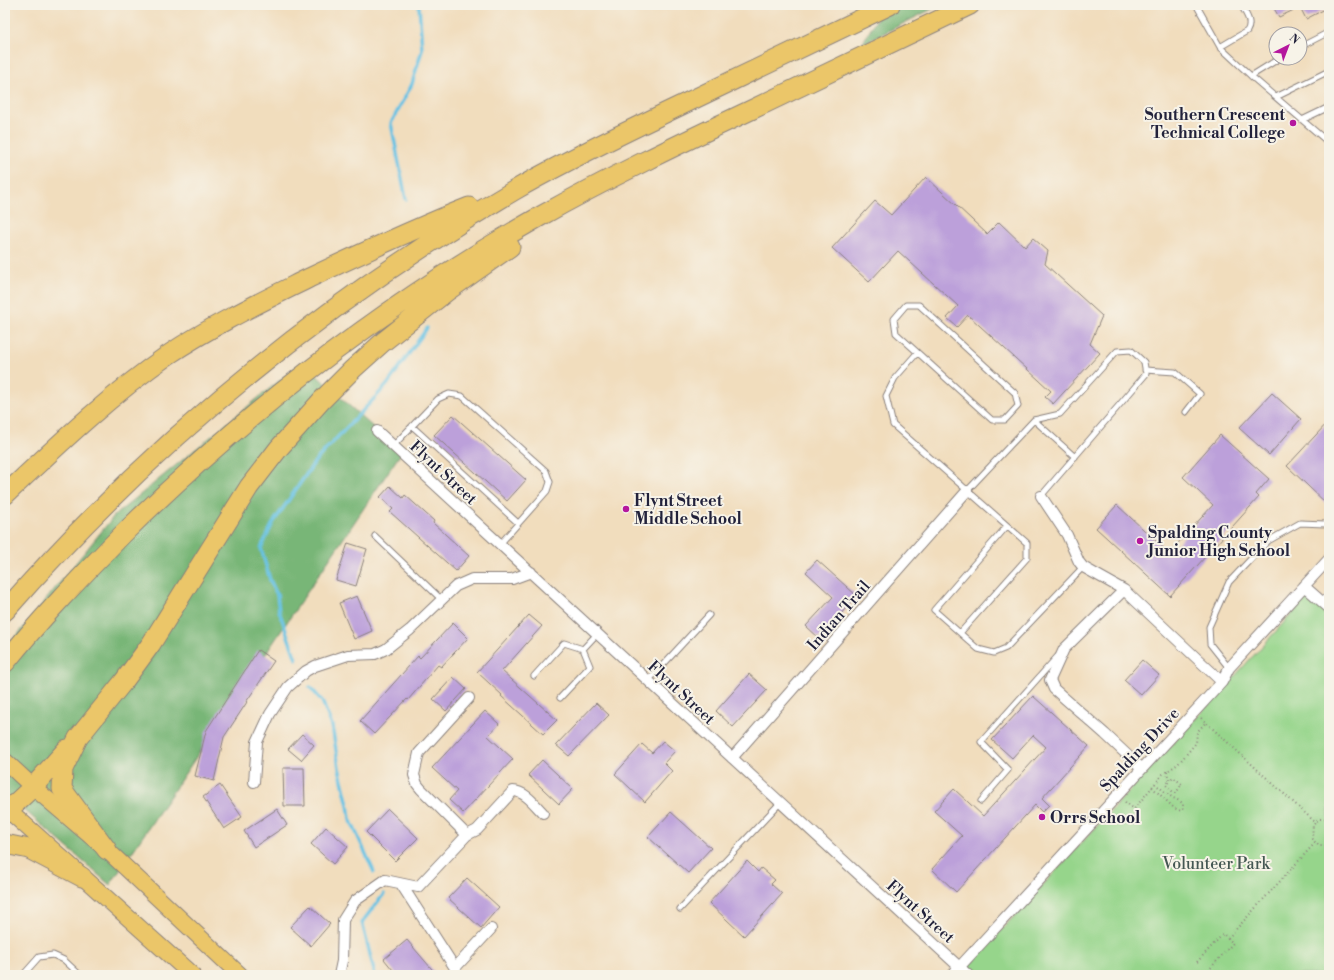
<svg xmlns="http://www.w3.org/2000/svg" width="1334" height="980" font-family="'Libre Bodoni',serif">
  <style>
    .green { fill: #96d58b; stroke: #5c7c63 }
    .forest { fill: #78b677; stroke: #4d6c59 }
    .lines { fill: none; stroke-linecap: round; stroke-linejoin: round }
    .stream { stroke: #66c2e4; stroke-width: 3.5 }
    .building { fill: #bca0da }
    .lane-casing { stroke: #8a807c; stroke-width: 7 }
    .street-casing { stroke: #8a807c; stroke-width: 12 }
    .primary-casing { stroke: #8a807c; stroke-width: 18 }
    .highway-casing { stroke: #8a807c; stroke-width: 21 }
    .path { stroke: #8a807c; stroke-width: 2; stroke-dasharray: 1 3; stroke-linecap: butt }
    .lane { stroke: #fff; stroke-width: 5 }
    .street { stroke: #fff; stroke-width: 10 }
    .primary { stroke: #ebc669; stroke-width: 16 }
    .highway { stroke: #ebc669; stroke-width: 19 }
    .poi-dot { fill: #b5179e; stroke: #f7f3e8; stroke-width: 1.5 }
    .labels { text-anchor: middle; stroke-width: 4; stroke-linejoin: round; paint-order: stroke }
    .poi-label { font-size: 16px; font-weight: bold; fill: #22223b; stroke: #f7f3e8; text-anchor: start }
    .street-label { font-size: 16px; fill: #22223b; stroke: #f7f3e8 }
    .park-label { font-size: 16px; fill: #455853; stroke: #f7f3e8 }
  </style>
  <rect width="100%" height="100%" fill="#f7f3e8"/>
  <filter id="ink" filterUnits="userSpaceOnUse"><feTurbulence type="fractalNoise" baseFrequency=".025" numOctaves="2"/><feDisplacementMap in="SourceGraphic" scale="8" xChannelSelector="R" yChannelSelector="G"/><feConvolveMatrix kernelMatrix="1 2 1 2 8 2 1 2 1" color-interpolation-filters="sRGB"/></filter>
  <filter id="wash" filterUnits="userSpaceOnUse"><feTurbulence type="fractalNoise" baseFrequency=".012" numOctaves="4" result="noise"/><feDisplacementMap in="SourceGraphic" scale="16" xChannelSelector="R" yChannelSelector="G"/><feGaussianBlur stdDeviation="0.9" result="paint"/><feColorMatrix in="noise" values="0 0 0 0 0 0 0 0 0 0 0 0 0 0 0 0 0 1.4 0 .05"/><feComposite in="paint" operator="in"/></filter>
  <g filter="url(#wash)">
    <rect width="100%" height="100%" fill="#f1ddbd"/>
    <!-- green -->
    <path class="green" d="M1312 592 1329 608V975H966L963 972Z"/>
    <!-- forest -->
    <path class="forest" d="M885 5H940L862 44Z
      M302 362 401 453 110 885 5 793V650L114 516Z"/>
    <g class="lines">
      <!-- stream -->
      <path class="stream" d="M406 199 391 123 412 84 422 50 419 5
        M296 659 279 611 277 595 270 580 261 548 273 523 316 460 387 385 427 328
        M310 687 322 701 332 726 339 768 348 805 350 819 374 872
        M375 975 362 922 384 894"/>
    </g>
    <g id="blocks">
      <!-- building -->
      <path class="building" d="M1272 5H1329V7L1306 19 1300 7 1279 17Z
        M926 177 987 234 999 222 1025 247 1033 238 1048 251 1045 264 1102 316 1090 344 1100 353 1053 404 1045 397 1051 391 968 315 957 327 947 318 958 306 898 251 869 282 832 248 875 201 891 215Z
        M1272 393 1301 419 1269 455 1239 428Z
        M453 415 526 480 507 501 434 435Z
        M1329 421V506L1287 466Z
        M1220 435 1269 479 1256 494 1259 497 1170 596 1096 528 1117 505 1169 553 1213 505 1183 477Z
        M390 486 403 498 405 495 434 521 433 523 469 556 456 571 390 512 393 509 380 497Z
        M348 543 367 549 356 586 336 580Z
        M817 560 857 596 819 638 806 626 833 597 806 572Z
        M357 596 372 631 354 639 339 603Z
        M529 615 542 626 502 671 557 720 543 734 501 696 502 695 477 672Z
        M453 623 468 638 441 667 438 665 408 700 407 699 374 734 360 721 418 656 420 658Z
        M258 650 274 661 246 702H247L224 737 214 781 195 776 206 731Z
        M1142 660 1159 675 1141 695 1124 680Z
        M749 674 767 690 733 727 716 711Z
        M453 677 466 689 446 711 433 699Z
        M1033 696 1089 746 1042 798 1049 805 1042 812 1035 805 956 892 932 869 962 836 934 811 954 789 983 816 1046 747 1033 735 1012 758 992 740Z
        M596 703 609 715 569 756 556 745Z
        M485 711 499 724 488 736 513 759 463 813 449 800 457 791 432 768Z
        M302 734 314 745 301 760 288 749Z
        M663 741 675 751 664 763 672 771 645 802 615 774 642 744 652 753Z
        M542 760 573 789 559 804 528 775Z
        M283 768H304L305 806H284Z
        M220 785 242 817 224 829 203 797Z
        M277 809 287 825 254 847 244 831Z
        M388 809 418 838 395 861 366 832Z
        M671 812 711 848 688 873 648 837Z
        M326 827 348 847 333 864 311 844Z
        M747 861 758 872 761 868 775 880 771 884 782 894 744 936 709 903Z
        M467 878 499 907 481 928 448 898Z
        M310 906 330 924 311 946 290 927Z
        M407 940 437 975H397L384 959Z"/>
    </g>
  </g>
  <g filter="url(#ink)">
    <use href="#blocks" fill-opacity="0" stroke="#8a807c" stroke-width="1"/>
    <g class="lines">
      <!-- lane casing -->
      <g class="lane-casing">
        <path id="lane" d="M1198 5V8L1220 47 1251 76 1329 143
          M1220 47 1247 31C1253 22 1245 13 1241 5
          M1300 47 1329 32
          M1251 76 1280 58
          M1276 97 1329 71
          M1302 120 1329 107
          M906 305H919L1015 393 1018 406 1005 420H992L896 333 894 319Z
          M917 353 895 378 886 396 893 425 1027 543V558L960 633 934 610 1007 526
          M1145 370 1175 372 1200 394 1186 412
          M1034 420 1075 457
          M412 426 518 523
          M393 446 438 399 449 394 462 396 546 471 550 482 547 491 500 544
          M967 491 1034 420 1060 414 1117 351 1131 350 1144 362 1146 374 1041 496
          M375 536 442 600
          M960 633 978 649 994 653 1006 648 1083 567
          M1229 668 1210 644 1209 627 1229 582 1268 541 1300 523 1325 524 1329 525
          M534 676 564 643 583 649
          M648 681 709 615
          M560 698 590 666 583 649 597 634
          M981 801 1008 770 981 742 1057 657
          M680 909 780 803
          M23 975 39 957 53 955 64 960 80 975"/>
      </g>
      <!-- street casing -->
      <g class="street-casing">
        <path id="street" d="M377 431 968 975
          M1041 496 1067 535 1079 562 1083 567 1124 590 1222 682
          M1304 586 1329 608
          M1124 590 1064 649 1050 680 1054 689 1105 734 1141 768
          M732 758 967 491
          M254 782 257 742 270 714 288 687 306 671 315 666 348 655 375 654 386 649 410 630 456 586 472 579H512L531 572
          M467 835 477 830 513 791C525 791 535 805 543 813
          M401 884 455 968 491 929
          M339 975 342 961 343 920 355 901 385 880 418 887 467 835 421 789 417 784 414 775 419 753 469 698
          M952 975 1222 682 1229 668 1329 559"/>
      </g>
      <!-- primary casing -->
      <g class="primary-casing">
        <path id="primary" d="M5 761 33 787 107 850 240 975
          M5 807 192 975"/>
      </g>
      <!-- highway casing -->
      <g class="highway-casing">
        <path id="highway" d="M5 495C57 446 109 396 168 355 213 325 261 302 309 278 362 253 415 228 469 207
          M5 611C151 444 324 302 515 190 563 162 614 138 665 113 740 77 815 41 890 5
          M5 663C41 618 81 577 121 536 246 412 386 304 539 217 608 178 679 144 751 110 824 75 897 40 970 5
          M5 813 33 787 67 749
          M5 844 29 849 82 877
          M107 850 62 789 63 769 78 738 124 681 151 644 249 487 279 448 322 400 353 369 383 342 446 292 510 247"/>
      </g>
      <!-- path -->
      <path class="path" d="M1201 718 1316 823
        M1167 771 1168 777 1170 780 1173 777 1182 784 1176 793 1173 792 1166 785 1170 780
        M1152 787 1174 808 1181 811 1183 809V804L1180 801 1173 798 1155 784
        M1125 802 1134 809 1163 774 1178 764 1196 743 1197 732 1206 722
        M1329 819H1319L1313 825 1312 839 1319 846H1329
        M1228 938 1315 843
        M1197 962 1223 934 1233 943 1207 972"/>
      <!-- lane -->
      <use href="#lane" class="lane"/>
      <!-- street -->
      <use href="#street" class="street"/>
      <!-- primary -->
      <use href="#primary" class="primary"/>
      <!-- highway -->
      <use href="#highway" class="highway"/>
    </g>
  </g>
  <!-- markers -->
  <g class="poi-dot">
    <circle cx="1293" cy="123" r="4"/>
    <circle cx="626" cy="509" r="4"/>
    <circle cx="1140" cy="541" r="4"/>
    <circle cx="1042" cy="817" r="4"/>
  </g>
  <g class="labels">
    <!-- poi labels -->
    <g class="poi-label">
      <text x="1285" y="120" text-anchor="end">Southern Crescent<tspan x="1285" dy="18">Technical College</tspan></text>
      <text x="634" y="506">Flynt Street<tspan x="634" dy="18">Middle School</tspan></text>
      <text x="1148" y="538">Spalding County<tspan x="1148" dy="18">Junior High School</tspan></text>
      <text x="1050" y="823">Orrs School</text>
    </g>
    <!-- street labels -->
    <g class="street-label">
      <text transform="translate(444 472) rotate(43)" y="6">Flynt Street</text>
      <text transform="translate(838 615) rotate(-49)" y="6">Indian Trail</text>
      <text transform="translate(682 692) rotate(43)" y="6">Flynt Street</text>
      <text transform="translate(1139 749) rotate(-47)" y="6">Spalding Drive</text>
      <text transform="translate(921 911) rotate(42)" y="6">Flynt Street</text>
    </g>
    <!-- park labels -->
    <g class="park-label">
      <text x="1216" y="869">Volunteer Park</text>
    </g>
  </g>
  <!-- margin -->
  <rect width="1334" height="980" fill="none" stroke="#f7f3e8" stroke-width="20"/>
  <!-- north arrow -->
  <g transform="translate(1288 46) rotate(42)"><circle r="19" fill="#f7f3e8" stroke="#a29fa3"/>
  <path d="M0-3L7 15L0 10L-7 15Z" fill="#b5179e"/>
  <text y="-6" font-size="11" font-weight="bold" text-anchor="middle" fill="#22223b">N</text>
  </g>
</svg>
